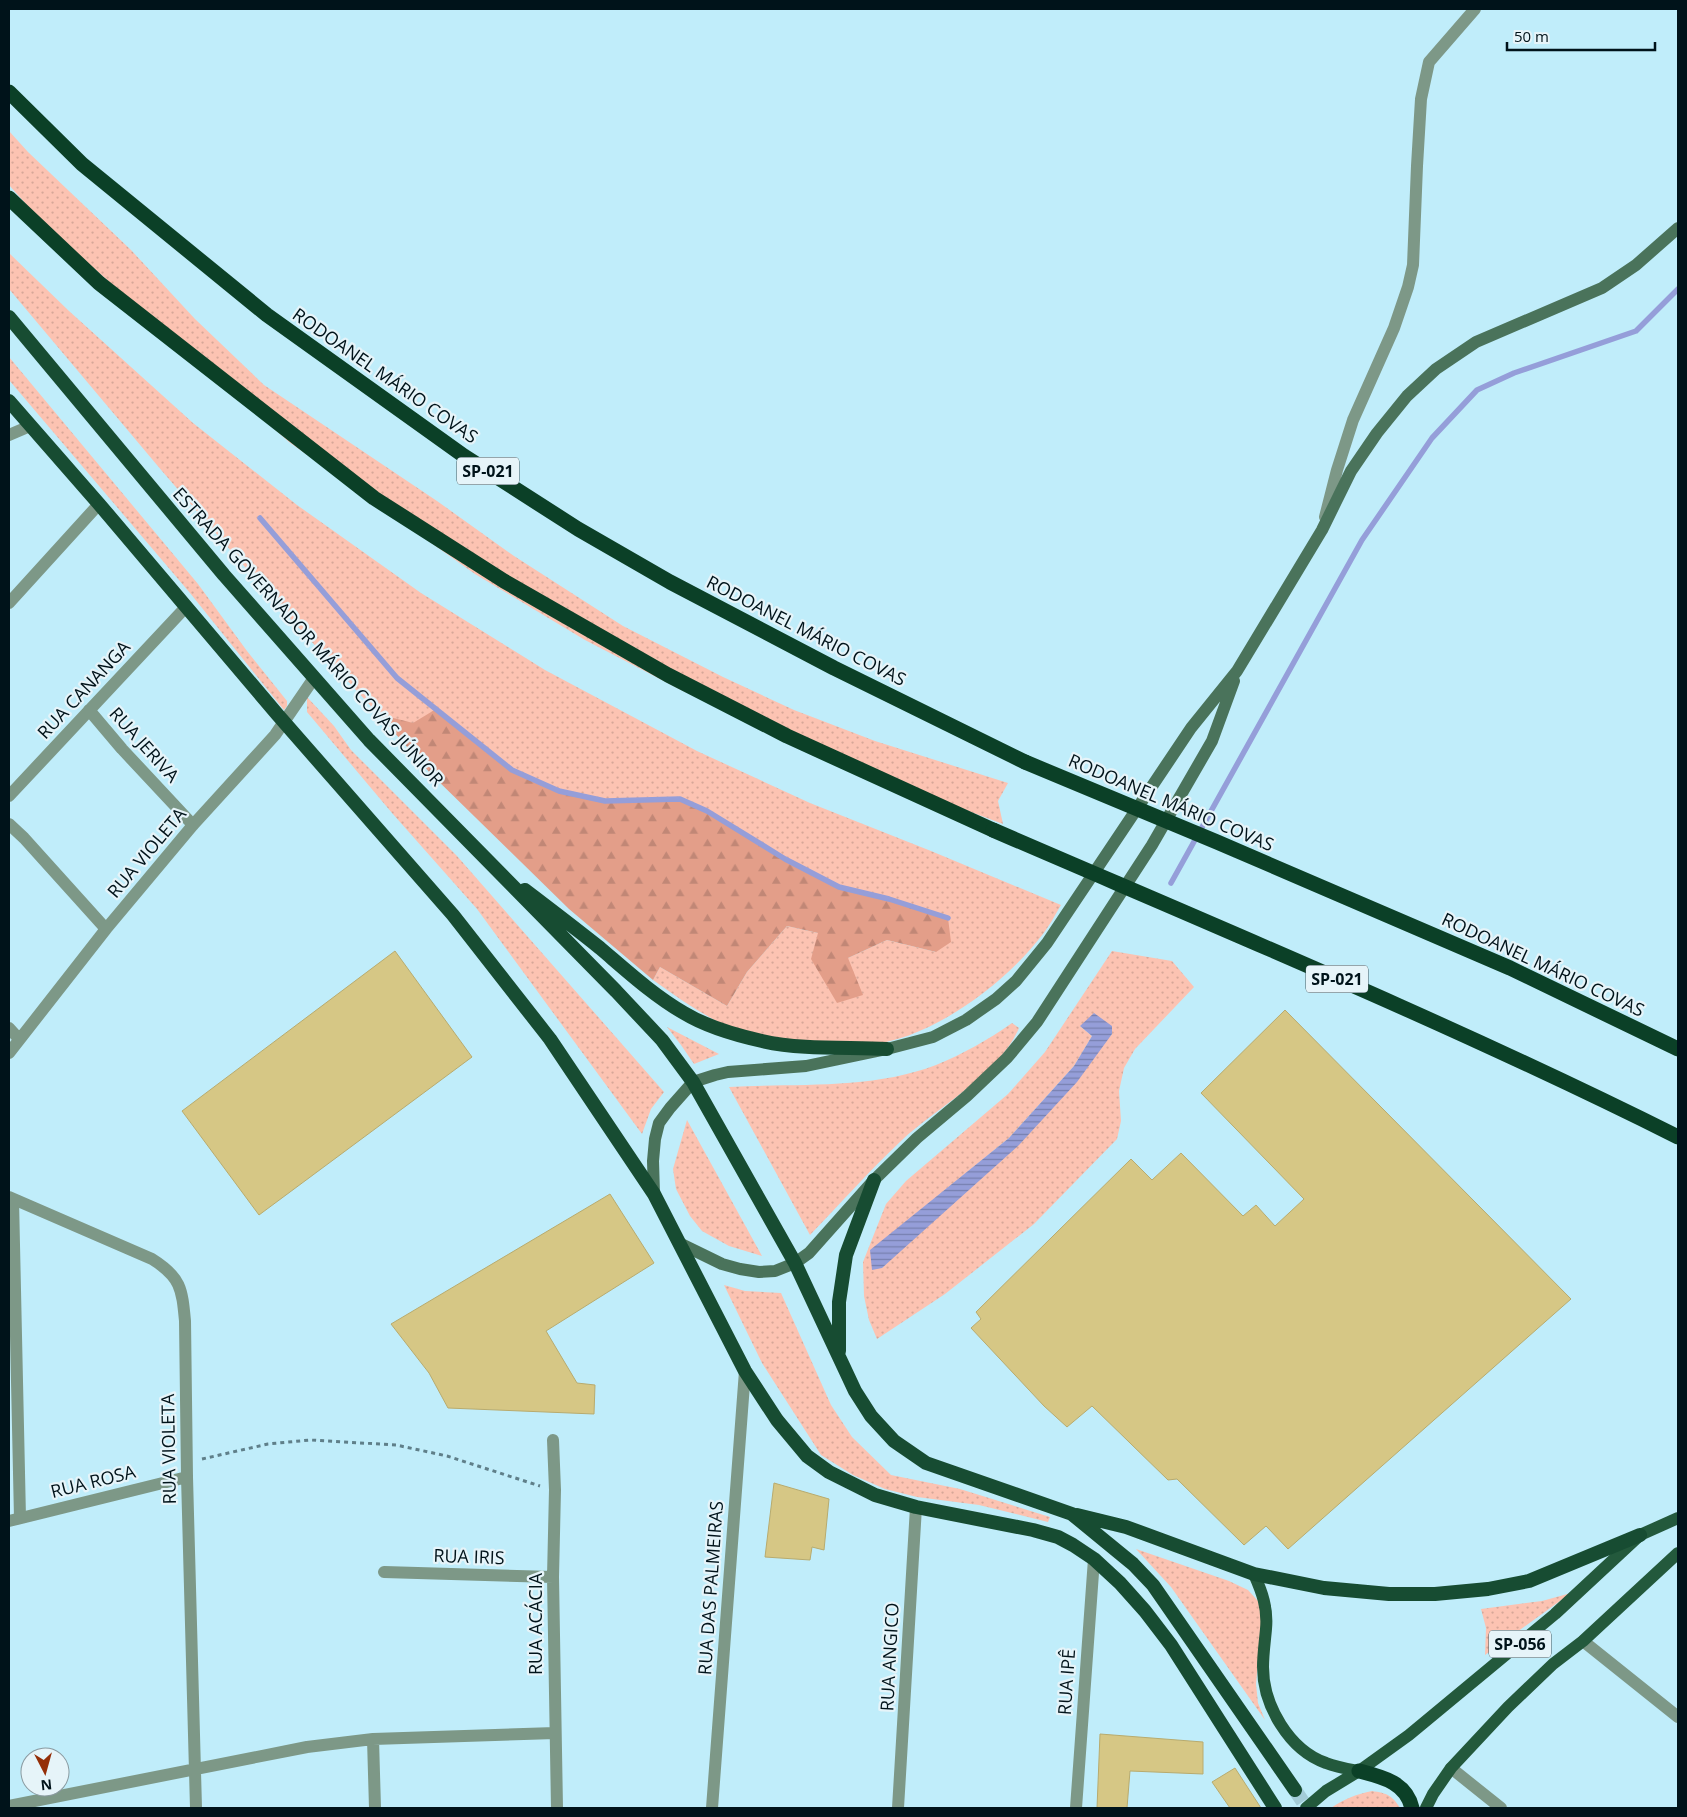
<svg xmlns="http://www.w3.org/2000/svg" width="1687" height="1817" font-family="'Open Sans',sans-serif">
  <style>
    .grass { fill: url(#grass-dots); fill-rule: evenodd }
    .forest { fill: url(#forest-firs) }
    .water { fill: url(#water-rules) }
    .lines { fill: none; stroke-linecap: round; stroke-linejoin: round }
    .stream { stroke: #959ed9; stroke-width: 5.5 }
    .building { fill: #d6c785; stroke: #b8ab6e }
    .trunk-tunnel { stroke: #a3ccd8; stroke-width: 14; stroke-dasharray: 14 7; stroke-linecap: butt }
    .path { stroke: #5f7f89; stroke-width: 3; stroke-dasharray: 4 4; stroke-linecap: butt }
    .minor { stroke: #7d9887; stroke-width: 12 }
    .tertiary { stroke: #7d9887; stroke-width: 12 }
    .secondary { stroke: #4a735b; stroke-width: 12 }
    .primary { stroke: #23593c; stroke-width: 12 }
    .trunk { stroke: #174c32; stroke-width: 14 }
    .motorway { stroke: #0b4027; stroke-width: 15 }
    .motorway-bridge { stroke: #0b4027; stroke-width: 15 }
    .labels { text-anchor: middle; stroke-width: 4.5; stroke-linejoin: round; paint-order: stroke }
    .shield { fill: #e6f4f9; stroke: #45565d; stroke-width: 1 }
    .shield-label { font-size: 16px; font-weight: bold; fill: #00131a }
    .street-label { font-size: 18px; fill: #00131a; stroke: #e6f4f9 }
  </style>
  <defs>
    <pattern id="grass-dots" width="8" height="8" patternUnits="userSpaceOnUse" patternTransform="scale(1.25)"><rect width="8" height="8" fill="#fcc3b2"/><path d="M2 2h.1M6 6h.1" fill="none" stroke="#d6a798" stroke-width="1.8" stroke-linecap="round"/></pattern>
    <pattern id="forest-firs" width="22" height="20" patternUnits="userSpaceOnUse" patternTransform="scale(1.25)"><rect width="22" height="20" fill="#e39e89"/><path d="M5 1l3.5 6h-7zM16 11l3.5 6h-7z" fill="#c18776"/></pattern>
    <pattern id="water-rules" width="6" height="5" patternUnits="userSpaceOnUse" patternTransform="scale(1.25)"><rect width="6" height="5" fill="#959ed9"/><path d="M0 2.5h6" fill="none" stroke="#7780af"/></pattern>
  </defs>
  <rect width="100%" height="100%" fill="#c0edfa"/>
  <!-- grass -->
  <path class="grass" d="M9 131 28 152 131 250 195 319 264 385 437 501 514 556 623 626 723 677 794 710 875 741 1008 783 998 801 1003 824 856 769 683 691 585 640 475 574 289 442 42 222 9 185Z
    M9 253 69 311 193 423 297 505 421 593 545 670 697 751 810 803 931 851 1061 905C1055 915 1050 925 1043 934 1005 984 932 1039 868 1045 841 1047 816 1044 790 1040 774 1037 756 1037 741 1032 709 1020 681 1000 653 980L660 967 727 1006 747 972 787 926 818 933 848 958 887 940 936 952 889 899 839 887 785 859 680 799 605 801 559 791 413 724 378 714 276 603 162 471 9 289Z
    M9 357 198 584 247 651 287 701V706L284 710 190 593 9 380Z
    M307 697 334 726 351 750 457 856 664 1092 651 1109 642 1134 477 909 392 813 307 712Z
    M1112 951 1172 961 1194 987 1135 1049 1124 1068 1119 1091 1121 1121 1117 1139 1034 1224 945 1294 877 1339 869 1320 864 1296 863 1262 886 1204 906 1181 1008 1094 1045 1052ZM1080 1026 1112 1034 882 1268 871 1250 1009 1138 1074 1066 1092 1036Z
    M1012 1023 1019 1028C1000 1074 936 1108 901 1141 869 1171 840 1204 810 1235L729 1087C797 1083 871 1090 936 1065 963 1054 988 1040 1012 1023Z
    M667 1027 719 1054 694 1064 681 1045Z
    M687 1120 762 1256 729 1246 702 1231 690 1216 676 1189 673 1169Z
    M724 1285 745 1291 781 1293 831 1405 852 1437 891 1475 960 1489 1050 1517 1048 1522 979 1505 917 1497 885 1489 853 1475 821 1455 762 1363Z
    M1136 1549 1229 1581 1248 1590 1258 1601 1262 1615 1256 1684 1258 1703 1265 1720 1171 1587Z
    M1571 1593 1485 1655 1486 1628 1481 1609 1542 1601Z
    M1372 1791C1387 1793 1393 1796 1400 1808H1331C1344 1799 1357 1794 1372 1791Z"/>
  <!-- forest -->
  <path class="forest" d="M436 709 519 773 559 791 605 801 680 799 707 811 785 859 839 886 889 899 948 918 951 942 936 952 887 940 848 958 863 995 837 1003 811 959 818 933 787 926 747 972 727 1006 660 967 653 980 569 909 430 773 378 714 413 723Z"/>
  <!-- water -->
  <path class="water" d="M1094 1013 1112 1026V1034L1077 1082 1019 1145 882 1268 872 1270 870 1250 1009 1138 1074 1066 1092 1036 1080 1026Z"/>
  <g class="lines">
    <!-- stream -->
    <path class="stream" d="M260 518 397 678 512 770 559 791 605 801 680 799 707 811 785 859 839 887 889 899 948 918
      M1171 883 1362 540 1432 438 1477 390 1514 373 1636 331 1678 289"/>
  </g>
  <!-- building -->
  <path class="building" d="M395 951 472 1057 259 1215 182 1111Z
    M1285 1010 1571 1299 1288 1549 1266 1526 1244 1545 1177 1479 1168 1480 1092 1406 1067 1427 1044 1406 971 1328 981 1319 976 1312 1131 1159 1152 1180 1181 1153 1243 1216 1256 1205 1275 1226 1304 1199 1201 1093Z
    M610 1194 654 1263 546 1331 577 1383 595 1385 594 1414 448 1408 429 1373 391 1324Z
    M774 1483 829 1499 824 1550 812 1547 810 1560 765 1557Z
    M1100 1734 1203 1742V1774L1130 1771 1127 1808H1097Z
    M1235 1768 1261 1808H1230L1212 1782Z"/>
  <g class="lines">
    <!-- trunk-tunnel -->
    <path class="trunk-tunnel" d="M1295 1790 1307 1808"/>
    <!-- path -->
    <path class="path" d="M202 1459 268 1444 310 1440 396 1445 447 1456 540 1486"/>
    <!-- minor -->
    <path class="minor" d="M9 435 30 426
      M1325 517 1337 470 1353 420 1394 328 1408 287 1413 265 1417 166 1421 99 1429 62 1475 9
      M9 603 99 504
      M89 710 122 749 193 825
      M9 796 185 608
      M9 824 24 838 106 929
      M9 1028 19 1039
      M9 1053 106 929 193 825 275 735 314 678
      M9 1197 152 1259C181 1277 182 1289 185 1321L187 1477 196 1808
      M13 1199 20 1518
      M553 1440 555 1490 553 1577 557 1808
      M9 1521 187 1477
      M384 1572 553 1577
      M1583 1641 1678 1717
      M373 1739 375 1808
      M1451 1768 1501 1808
      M9 1806 307 1747 373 1739 555 1733
      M712 1808 745 1371
      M898 1808 916 1507"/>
    <!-- tertiary -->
    <path class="tertiary" d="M1076 1808 1094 1559"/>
    <!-- secondary -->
    <path class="secondary" d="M654 1194 653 1161 655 1139 659 1123 670 1108 693 1082 715 1075 728 1072 806 1066 887 1049 933 1037 966 1020 996 999 1016 981 1047 943 1191 728 1237 671 1322 530 1351 471 1377 433 1407 396 1436 369 1476 342 1602 288 1636 265 1678 228
      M681 1244 722 1264 740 1269 759 1272 775 1271 795 1263 809 1253 874 1180 917 1138 967 1096 1007 1058 1037 1022 1152 845 1212 741 1234 681"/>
    <!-- primary -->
    <path class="primary" d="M1254 1574C1262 1592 1268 1608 1266 1629 1265 1641 1263 1654 1263 1667 1263 1705 1289 1750 1326 1763 1336 1767 1348 1769 1359 1771
      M1306 1808 1326 1791 1359 1771 1409 1735 1555 1614 1640 1535 1678 1518
      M1426 1808 1433 1794 1451 1768 1508 1707 1553 1664 1583 1641 1678 1553"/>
    <!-- trunk -->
    <path class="trunk" d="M9 317 224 575 369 740 616 991 662 1040 693 1082 795 1263 855 1391 871 1416 894 1441 926 1463 1072 1514 1133 1564 1153 1585 1295 1790
      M9 401 99 504 277 714 453 915 550 1039 654 1194 745 1371 777 1420 807 1456 829 1472 875 1495 916 1507 1033 1530 1058 1537 1073 1545 1094 1559 1120 1583 1145 1611 1171 1645 1275 1808
      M525 890C550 909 575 928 600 948 627 971 653 995 684 1013 707 1027 735 1035 762 1041 802 1050 846 1047 887 1049
      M839 1351V1302L846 1255 874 1180
      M1077 1515 1126 1527 1254 1574 1324 1588 1389 1594H1435L1488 1589 1529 1581 1640 1535"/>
    <!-- motorway -->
    <path class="motorway" d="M9 92 82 164 267 315 464 456 578 529 670 582 834 668 1025 762
      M9 198 99 283 374 498 504 581 668 675 787 736 993 830
      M1359 1771C1382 1777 1406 1782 1412 1808"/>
    <!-- motorway-bridge -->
    <path class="motorway-bridge" d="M1025 762 1217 842 1510 968 1678 1049
      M993 830C1222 929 1454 1025 1678 1137"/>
  </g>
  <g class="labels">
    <!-- shield labels -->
    <g class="shield">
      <rect x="457" y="457.5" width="62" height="27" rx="4"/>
      <rect x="1306" y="965.5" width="62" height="27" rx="4"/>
      <rect x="1489" y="1630.5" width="62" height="27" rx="4"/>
    </g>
    <g class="shield-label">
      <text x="488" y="477">SP-021</text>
      <text x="1337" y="985">SP-021</text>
      <text x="1520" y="1650">SP-056</text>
    </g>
    <!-- street labels -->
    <g class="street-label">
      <text transform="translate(385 376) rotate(35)" y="6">RODOANEL MÁRIO COVAS</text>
      <text transform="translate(806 631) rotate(27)" y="6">RODOANEL MÁRIO COVAS</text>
      <text transform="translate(308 637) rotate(48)" y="6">ESTRADA GOVERNADOR MÁRIO COVAS JÚNIOR</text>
      <text transform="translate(84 690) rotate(-47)" y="6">RUA CANANGA</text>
      <text transform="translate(144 745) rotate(48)" y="6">RUA JERIVA</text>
      <text transform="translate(1171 803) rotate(23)" y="6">RODOANEL MÁRIO COVAS</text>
      <text transform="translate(147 853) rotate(-50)" y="6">RUA VIOLETA</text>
      <text transform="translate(1543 965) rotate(25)" y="6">RODOANEL MÁRIO COVAS</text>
      <text transform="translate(169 1449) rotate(-91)" y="6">RUA VIOLETA</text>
      <text transform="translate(93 1482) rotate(-14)" y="6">RUA ROSA</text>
      <text transform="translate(469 1557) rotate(2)" y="6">RUA IRIS</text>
      <text transform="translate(711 1588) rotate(-86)" y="6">RUA DAS PALMEIRAS</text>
      <text transform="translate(536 1624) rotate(-90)" y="6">RUA ACÁCIA</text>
      <text transform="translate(890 1657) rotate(-87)" y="6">RUA ANGICO</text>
      <text transform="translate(1067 1682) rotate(-86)" y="6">RUA IPÊ</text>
    </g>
  </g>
  <!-- border -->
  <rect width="1687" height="1817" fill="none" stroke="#00131a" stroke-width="20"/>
  <!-- north arrow -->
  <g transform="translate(45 1772) rotate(174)"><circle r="24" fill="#e6f4f9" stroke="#8a9aa0"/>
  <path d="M0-4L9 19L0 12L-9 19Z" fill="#942e08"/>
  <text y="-8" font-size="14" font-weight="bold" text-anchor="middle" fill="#00131a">N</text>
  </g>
  <!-- scale -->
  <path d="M1507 42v8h148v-8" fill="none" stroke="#00131a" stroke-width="2.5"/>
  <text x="1514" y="42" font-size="15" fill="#00131a" stroke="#e6f4f9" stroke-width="4" paint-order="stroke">50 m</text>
</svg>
